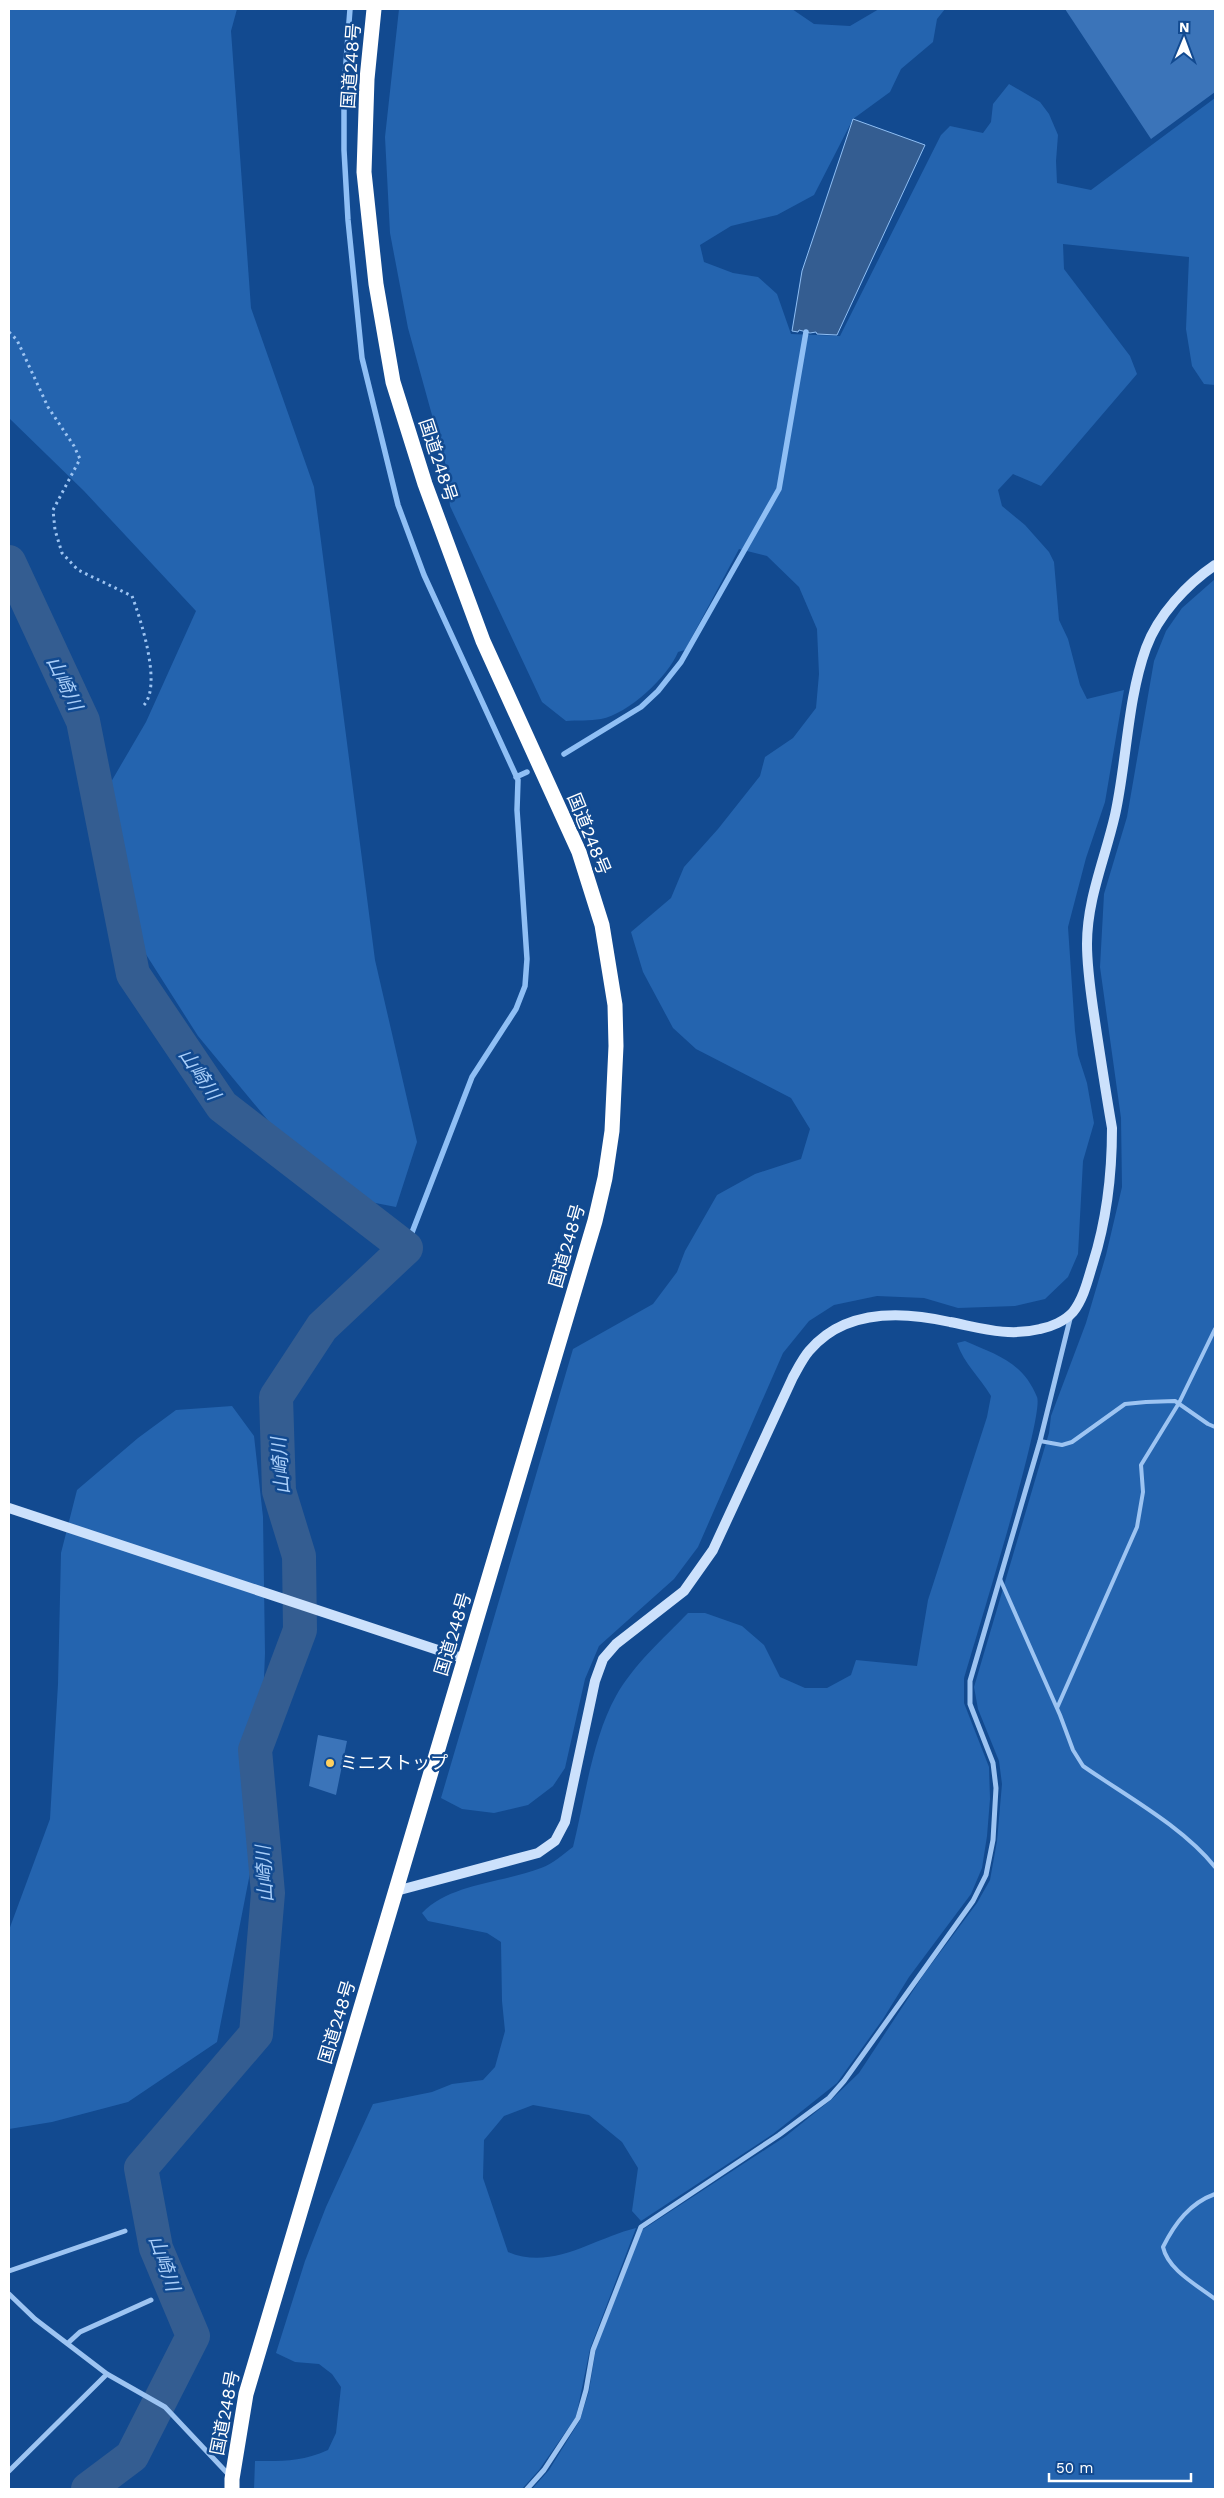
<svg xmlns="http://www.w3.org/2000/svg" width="1224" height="2498" font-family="'Work Sans','Noto Sans JP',sans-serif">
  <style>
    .green { fill: #2464af }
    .water { fill: #345d91; stroke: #8fbff5 }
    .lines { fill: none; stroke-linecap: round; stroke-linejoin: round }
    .stream { stroke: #8fbff5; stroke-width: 5.5 }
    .river { stroke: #345d91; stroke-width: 34 }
    .building { fill: #3b74b9 }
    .path { stroke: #9dc4f2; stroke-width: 3; stroke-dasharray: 2.5 4; stroke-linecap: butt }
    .lane { stroke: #9dc4f2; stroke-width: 4 }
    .street { stroke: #9dc4f2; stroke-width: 5 }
    .secondary { stroke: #cce1fc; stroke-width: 10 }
    .highway { stroke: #fff; stroke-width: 15 }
    .poi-dot { fill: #ffd05e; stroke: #124a90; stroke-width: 2 }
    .labels { text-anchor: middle; stroke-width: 5; stroke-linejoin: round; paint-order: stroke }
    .street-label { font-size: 18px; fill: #fff; stroke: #124a90 }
    .poi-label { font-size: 18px; fill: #fff; stroke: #124a90; text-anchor: start }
    .water-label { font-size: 19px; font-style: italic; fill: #a9cef9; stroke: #124a90 }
  </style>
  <rect width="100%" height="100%" fill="#124a90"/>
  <!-- green -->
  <path class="green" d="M9 9H237L231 31 251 308 314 487 375 960 417 1142 396 1207 329 1194 198 1036 140 945 90 818 146 722 196 611 84 491 9 418Z
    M399 9H792L814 24 850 26 879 9H945L937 19 933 42 901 69 890 92 853 119 814 195 777 215 731 226 700 245 704 262 733 273 758 277 777 294 791 334 840 336 941 135 950 126 983 133 991 122 993 104 1009 84 1040 102 1049 114 1058 135 1056 161 1057 183 1091 190 1215 98V385L1204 384 1192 366 1186 329 1189 257 1063 244 1064 269 1130 356 1137 374 1041 486 1013 474 998 490 1002 506 1025 525 1049 552 1054 562 1059 620 1068 639 1080 685 1087 699 1124 690 1105 802 1086 858 1068 927 1075 1031 1078 1055 1087 1083 1094 1123 1083 1161 1078 1254 1068 1277 1045 1299 1015 1306 958 1308 924 1298 877 1296 834 1305 809 1321 783 1353 698 1547 674 1579 599 1646 585 1679 565 1768 553 1786 528 1805 494 1813 462 1809 441 1798 573 1349 653 1304 677 1272 685 1251 717 1195 755 1174 801 1159 810 1129 791 1098 696 1049 673 1028 643 972 631 932 671 898 684 867 718 829 760 776 765 757 793 738 816 708 819 674 817 629 799 587 767 556 739 549 685 650 678 652C668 677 628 714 601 719 590 721 577 720 566 721L542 702 450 506 446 466 408 328 390 233 385 137Z
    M1215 579V2489H532L549 2470 580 2420 589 2391 596 2348 642 2230 786 2136 832 2099 859 2073 924 1974 977 1903 990 1880 997 1841 1002 1784 999 1761 978 1709 974 1687 1049 1433 1051 1416 1086 1323 1106 1255 1122 1187 1121 1118 1100 967 1104 894 1127 817 1154 661 1166 631 1182 608Z
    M965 1341C997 1355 1023 1362 1037 1397 1045 1415 974 1643 964 1679V1703L989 1767 990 1799 987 1836 982 1868 971 1894 909 1977 883 2019 837 2083 773 2134 641 2221 632 2211 638 2168 622 2142 589 2115 533 2105 504 2116 484 2140 483 2178 508 2252C553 2271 594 2238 636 2228L590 2349 576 2417 539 2470 522 2489H254L255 2461C284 2461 301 2462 328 2450L336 2433 341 2387 332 2374 319 2364 295 2362 276 2353 305 2261 326 2207 373 2104 432 2092 452 2084 483 2080 495 2067 505 2031 502 2001 501 1942 487 1933 428 1921 422 1913C451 1883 503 1883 541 1868 553 1864 563 1854 573 1847 585 1799 592 1739 616 1696 634 1664 663 1639 688 1613H705L742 1626 764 1645 780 1677 805 1688H827L851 1675 856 1660 917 1666 928 1600 987 1417 991 1396C980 1377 964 1364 957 1343Z
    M232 1406 254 1436 263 1517 265 1653 258 1832 217 2042 128 2102 52 2122 9 2129V1930L50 1819 58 1684 61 1553 77 1490 138 1438 176 1410Z"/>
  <!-- water -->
  <path class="water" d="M853 119 925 145 837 335 817 334 816 332 810 333 799 330 798 332 792 331 802 271Z"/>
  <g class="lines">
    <!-- stream -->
    <path class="stream" d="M350 9 344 89V150L348 220 362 358 398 505 424 575 518 780 517 810 527 959 525 986 516 1009 472 1077 406 1248
      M564 754 641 707 658 691 681 662 779 489 806 332
      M516 777 527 772"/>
    <!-- river -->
    <path class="river" d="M9 562 83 721 133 974 222 1106 406 1248 322 1327 276 1397 279 1491 299 1556 300 1630 255 1750 268 1893 256 2034 141 2168 156 2248 193 2336 132 2456 88 2489"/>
  </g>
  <!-- building -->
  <path class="building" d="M1065 9H1215V92L1151 139Z
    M318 1735 347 1741 336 1795 309 1786Z"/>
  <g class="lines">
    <!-- path -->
    <path class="path" d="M9 332 17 340 48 407 74 446 80 459 53 510 55 530 62 553 78 570 132 596C141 620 162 685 144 705"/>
    <!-- lane -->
    <path class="lane" d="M1040 1441 1062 1445 1072 1442 1125 1404 1146 1402 1175 1401 1208 1424 1215 1427
      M1000 1579 1060 1715 1073 1750 1083 1766C1126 1796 1182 1826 1215 1867
      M1057 1708 1137 1527 1143 1492 1141 1465 1179 1403 1215 1329
      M1215 2194C1190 2203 1175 2223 1163 2247 1168 2270 1197 2285 1215 2299"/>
    <!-- street -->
    <path class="street" d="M9 2271 125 2231
      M9 2294 35 2319 107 2374 165 2407 229 2475
      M68 2343 80 2332 151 2300
      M9 2471 107 2374
      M527 2489 544 2470 578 2418 586 2390 593 2350 641 2227 779 2135 829 2098 844 2081 973 1901 986 1875 993 1840 996 1788 993 1763 970 1704V1681L1040 1441 1071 1315"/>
    <!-- secondary -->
    <path class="secondary" d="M9 1508 465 1659
      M396 1891 538 1853 555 1841 565 1822 595 1681 603 1659 616 1644 684 1591 713 1550 793 1377C798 1368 803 1358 809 1351 844 1309 902 1311 950 1322 981 1328 1008 1337 1040 1329 1051 1327 1065 1321 1073 1312 1084 1298 1088 1279 1093 1263 1107 1219 1112 1173 1112 1128 1105 1088 1099 1048 1093 1008 1090 987 1087 966 1087 944 1087 899 1105 859 1115 815 1127 761 1127 701 1146 648 1158 615 1187 584 1215 565"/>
    <!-- highway -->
    <path class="highway" d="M232 2489V2479L246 2394 595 1221 605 1178 612 1131 616 1046 615 1005 602 925 579 852 483 641 425 484 393 382 376 284 364 172 367 79 374 9"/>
  </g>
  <!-- markers -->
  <circle class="poi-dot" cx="330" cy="1763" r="5"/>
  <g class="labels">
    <!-- street labels -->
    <g class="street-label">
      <text transform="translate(351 66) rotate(-86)" y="6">国道248号</text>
      <text transform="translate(438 460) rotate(72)" y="6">国道248号</text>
      <text transform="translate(589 834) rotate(68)" y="6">国道248号</text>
      <text transform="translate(567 1246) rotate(-74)" y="6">国道248号</text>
      <text transform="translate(453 1634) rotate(-73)" y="6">国道248号</text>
      <text transform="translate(337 2022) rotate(-73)" y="6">国道248号</text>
      <text transform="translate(225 2413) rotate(-79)" y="6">国道248号</text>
    </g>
    <!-- poi labels -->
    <g class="poi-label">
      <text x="340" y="1769">ミニストップ</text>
    </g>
    <!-- water labels -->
    <g class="water-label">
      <text transform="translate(65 683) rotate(65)" y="7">山崎川</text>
      <text transform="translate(200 1074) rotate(56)" y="7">山崎川</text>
      <text transform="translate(280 1466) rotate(-94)" y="7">山崎川</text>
      <text transform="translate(264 1874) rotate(-93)" y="7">山崎川</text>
      <text transform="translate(165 2263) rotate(71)" y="7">山崎川</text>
    </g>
  </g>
  <!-- border -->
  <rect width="1224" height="2498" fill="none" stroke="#ffffff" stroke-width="20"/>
  <!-- north arrow -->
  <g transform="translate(1184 40) rotate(1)" stroke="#124a90" stroke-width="4" paint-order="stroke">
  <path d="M0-4L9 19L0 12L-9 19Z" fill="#ffffff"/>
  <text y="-8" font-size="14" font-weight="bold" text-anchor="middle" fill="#ffffff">N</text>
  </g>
  <!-- scale -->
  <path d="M1049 2473v8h142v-8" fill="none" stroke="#ffffff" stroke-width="2.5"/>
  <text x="1056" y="2473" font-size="15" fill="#ffffff" stroke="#124a90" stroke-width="4" paint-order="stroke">50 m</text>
</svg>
